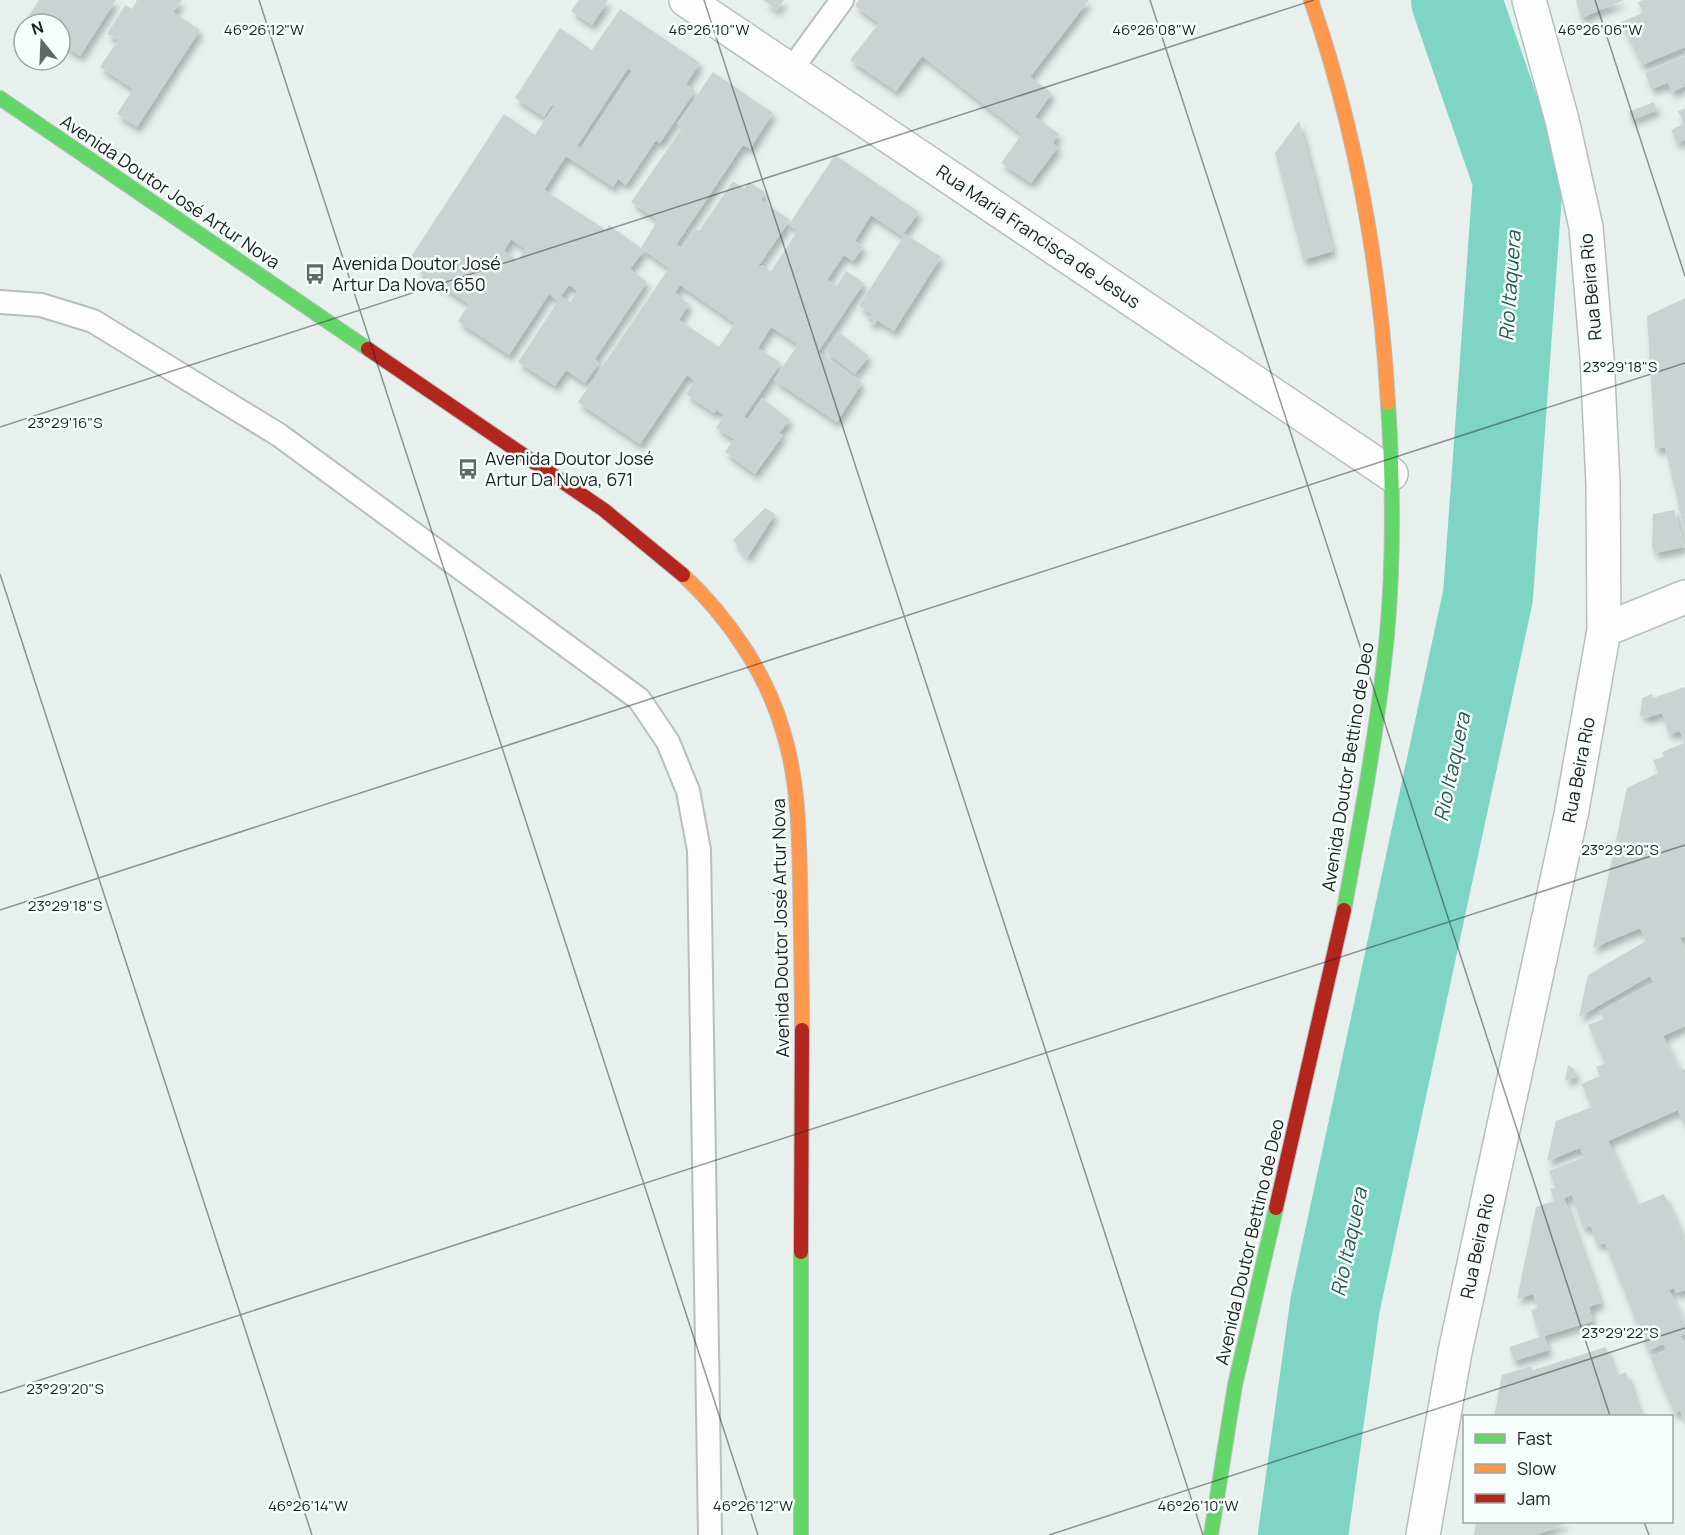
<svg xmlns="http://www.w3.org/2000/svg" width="1685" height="1535" font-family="Manrope,sans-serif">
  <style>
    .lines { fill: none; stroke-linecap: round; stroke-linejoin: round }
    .river { stroke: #7ed5c5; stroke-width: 90 }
    .building { fill: #ccd2d1; fill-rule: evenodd; filter: url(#shadow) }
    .lane-casing { stroke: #b8bebc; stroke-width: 26 }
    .street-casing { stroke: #b8bebc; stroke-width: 36 }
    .fast-casing { stroke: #b8bebc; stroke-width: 16 }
    .slow-casing { stroke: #b8bebc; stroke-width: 16 }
    .jam-casing { stroke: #b8bebc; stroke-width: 16 }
    .lane { stroke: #fcfdfc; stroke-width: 22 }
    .street { stroke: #fcfdfc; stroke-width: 33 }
    .fast { stroke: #63d668; stroke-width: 14 }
    .slow { stroke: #ff974d; stroke-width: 14 }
    .jam { stroke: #b3261e; stroke-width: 14 }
    .ticks { fill: none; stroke: #1b1f1e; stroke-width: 1.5; stroke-opacity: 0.45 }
    .labels { text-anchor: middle; stroke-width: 5; stroke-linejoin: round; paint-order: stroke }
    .street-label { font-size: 18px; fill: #1b1f1e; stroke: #f6fefc }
    .poi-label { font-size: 18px; fill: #1b1f1e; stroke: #f6fefc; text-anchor: start }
    .water-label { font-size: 20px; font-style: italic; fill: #26594f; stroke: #f6fefc }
    .ticks-label { font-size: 15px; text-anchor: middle; fill: #1b1f1e; stroke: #f6fefc; stroke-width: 5; stroke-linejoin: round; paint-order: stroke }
  </style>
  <defs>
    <filter id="shadow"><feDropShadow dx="3.5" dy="6" stdDeviation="3" flood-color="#0004"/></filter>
  </defs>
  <rect width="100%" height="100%" fill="#e8f0ee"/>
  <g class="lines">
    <!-- river -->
    <path class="river" d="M1303 1535 1335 1305 1488 596 1518 179 1456 0"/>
  </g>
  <!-- building -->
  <path class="building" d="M39 0H116L80 56 60 43V24H23Z
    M137 0H182L173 12 200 30 137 127 117 114 133 89 100 67 118 40 107 34 125 5 132 9Z
    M579 0H607L608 1 592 25 571 11Z
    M763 0H784L777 10Z
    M859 0H1089L1030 77 1052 93 1035 117 1059 134 1053 143 1058 147 1031 183 1001 163 1022 134 922 56 896 91 850 60 879 23 855 6Z
    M1576 0H1624L1581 18Z
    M1643 0H1685V47L1642 65 1621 22 1643 13 1638 2Z
    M620 9 700 63 686 84 695 91 660 143 656 140 626 185 618 179 613 187 566 156 544 190 606 230 609 225 641 248 658 220 631 202 683 127 677 124 713 72 773 113 750 149 743 145 676 245 682 248 695 228 699 231 733 181 744 189 749 182 765 192 761 200 790 220 755 271 762 265 771 271 798 230 789 224 835 155 919 212 902 236 871 215 855 241 863 247 853 261 844 255 827 280 837 286 846 271 864 283 818 352 862 383 837 422 774 380 798 344 771 327 758 348 781 363 744 417 748 419 762 398 790 420 779 433 783 435 755 474 725 452 734 439 716 428 724 415 716 410 714 413 686 394 695 381 687 375 640 444 578 402 669 268 644 250 630 269 647 282 595 359 599 363 585 383 566 370 555 386 518 362 558 301 549 294 509 355 458 321 469 304 418 271 421 264 411 257 504 114 535 135 554 106 552 105 544 117 515 98 560 28 592 50ZM628 68 632 71 581 148 577 146ZM511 239 525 249 518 261 504 251ZM569 285 578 291 570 302 561 296ZM680 285 735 323 719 347 679 320 689 304 675 293Z
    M1685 56V86L1672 92 1668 83 1651 89 1645 73Z
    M1654 102 1657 110 1631 120 1628 112Z
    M1685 108V140L1677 143 1671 130 1684 124 1678 111Z
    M1299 121 1333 251 1303 260 1275 153Z
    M905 234 941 257 894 331 877 320 874 325 867 320 872 314 859 306Z
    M1685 298V529H1684L1665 447 1655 449 1647 316Z
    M839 332 869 356 855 374 825 351Z
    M765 508 775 514 747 558 733 540Z
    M1674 510 1685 547 1655 553 1652 547 1653 514Z
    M1685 687V936L1680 938 1685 948V1026L1663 1036 1680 1071 1685 1069V1127L1678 1110 1608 1141 1637 1205 1664 1194 1685 1241V1290L1676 1293 1674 1288 1669 1290 1685 1324V1334L1680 1336 1685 1341V1423L1680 1411 1674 1413 1650 1357 1666 1350 1663 1344 1648 1351 1605 1243 1597 1245 1591 1226 1583 1228 1572 1195 1564 1198 1601 1303 1589 1307 1593 1321 1544 1336 1549 1350 1514 1361 1509 1347 1540 1337 1531 1310 1538 1308 1533 1294 1517 1299 1536 1207 1554 1201 1550 1189 1555 1188 1549 1171 1584 1157 1580 1148 1547 1161 1556 1121 1592 1107 1581 1084 1600 1076 1596 1067 1605 1063 1588 1025 1604 1019 1599 1011 1654 983 1650 976 1579 1017 1588 975 1646 941 1640 928 1593 948 1627 788 1658 773 1653 760 1664 757 1662 752 1684 743 1680 731 1669 734 1662 713 1646 718 1645 715 1640 717 1642 698 1652 694 1653 698Z
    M1568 1065 1573 1068 1577 1076 1565 1081Z
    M1606 1347 1616 1376 1626 1372 1641 1416H1494L1502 1375 1531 1366 1533 1370Z
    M1476 1522H1568L1537 1535H1474Z"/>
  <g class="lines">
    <!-- lane casing -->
    <g class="lane-casing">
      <path id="lane" d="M791 70 842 0
        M0 302 41 305 93 321 279 435 639 699 668 742 688 791 699 850 710 1535"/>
    </g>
    <!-- street casing -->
    <g class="street-casing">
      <path id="street" d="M686 0 1391 474
        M1604 630 1685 597
        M1423 1535 1455 1352 1571 815 1604 630 1603 484 1597 357 1586 227 1562 120 1529 0"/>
    </g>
    <!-- fast casing -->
    <g class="fast-casing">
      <path id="fast" d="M0 98 368 349
        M1344 910C1361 819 1378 727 1387 635 1394 558 1393 480 1388 403
        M801 1535V1252
        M1211 1535 1235 1385 1276 1208"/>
    </g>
    <!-- slow casing -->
    <g class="slow-casing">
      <path id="slow" d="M1311 0C1356 131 1380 264 1388 403
        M683 575C727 616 766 672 783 731 798 779 799 829 800 880 801 930 802 980 802 1030"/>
    </g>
    <!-- jam casing -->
    <g class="jam-casing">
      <path id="jam" d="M368 349 604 510 683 575
        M1276 1208 1344 910
        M801 1252 802 1030"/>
    </g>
    <!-- lane -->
    <use href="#lane" class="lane"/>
    <!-- street -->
    <use href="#street" class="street"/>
    <!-- fast -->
    <use href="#fast" class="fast"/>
    <!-- slow -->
    <use href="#slow" class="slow"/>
    <!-- jam -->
    <use href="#jam" class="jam"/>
  </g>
  <!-- ticks -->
  <path class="ticks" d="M259 0 758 1535M704 0 1203 1535M1150 0 1610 1416M1595 0 1685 276M0 427 1314 0M0 574 312 1535M0 910 1685 363M0 1393 1685 845M1644 1522 1649 1535M1049 1535 1685 1328"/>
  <!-- icons -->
  <defs>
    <g id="bus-bare" transform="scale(1.62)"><path d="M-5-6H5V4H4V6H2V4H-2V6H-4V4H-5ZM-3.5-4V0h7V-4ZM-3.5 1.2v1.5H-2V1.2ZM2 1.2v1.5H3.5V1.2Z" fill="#636867" stroke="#f6fefc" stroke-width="2.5" paint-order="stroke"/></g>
  </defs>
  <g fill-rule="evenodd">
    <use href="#bus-bare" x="315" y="274"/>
    <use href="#bus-bare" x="468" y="469"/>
  </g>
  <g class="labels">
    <!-- street labels -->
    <g class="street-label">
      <text transform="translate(170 192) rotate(34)" y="6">Avenida Doutor José Artur Nova</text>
      <text transform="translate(1038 237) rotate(34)" y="6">Rua Maria Francisca de Jesus</text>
      <text transform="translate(1591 287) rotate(-95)" y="6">Rua Beira Rio</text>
      <text transform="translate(1348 767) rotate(-81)" y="6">Avenida Doutor Bettino de Deo</text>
      <text transform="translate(1579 770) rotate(-79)" y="6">Rua Beira Rio</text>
      <text transform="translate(781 928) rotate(-91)" y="6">Avenida Doutor José Artur Nova</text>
      <text transform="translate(1250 1242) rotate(-77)" y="6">Avenida Doutor Bettino de Deo</text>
      <text transform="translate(1478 1246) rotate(-78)" y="6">Rua Beira Rio</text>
    </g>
    <!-- poi labels -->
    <g class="poi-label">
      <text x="332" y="270">Avenida Doutor José<tspan x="332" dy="21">Artur Da Nova, 650</tspan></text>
      <text x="485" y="465">Avenida Doutor José<tspan x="485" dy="21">Artur Da Nova, 671</tspan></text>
    </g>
    <!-- water labels -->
    <g class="water-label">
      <text transform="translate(1510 286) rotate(-86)" y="7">Rio Itaquera</text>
      <text transform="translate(1452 767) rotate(-78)" y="7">Rio Itaquera</text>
      <text transform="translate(1349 1242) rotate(-78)" y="7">Rio Itaquera</text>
    </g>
  </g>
  <g class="ticks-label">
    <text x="1600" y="35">46°26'06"W</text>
    <text x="264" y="35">46°26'12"W</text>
    <text x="709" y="35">46°26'10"W</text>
    <text x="1154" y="35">46°26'08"W</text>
    <text x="1620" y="372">23°29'18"S</text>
    <text x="65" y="428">23°29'16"S</text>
    <text x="1620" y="855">23°29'20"S</text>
    <text x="65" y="911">23°29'18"S</text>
    <text x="1620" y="1338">23°29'22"S</text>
    <text x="65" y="1394">23°29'20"S</text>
    <text x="308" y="1511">46°26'14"W</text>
    <text x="753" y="1511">46°26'12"W</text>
    <text x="1198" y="1511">46°26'10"W</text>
  </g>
  <!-- legend -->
  <rect x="1463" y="1415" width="210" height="108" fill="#f6fefc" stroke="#9ea5a3" stroke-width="1.5"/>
  <rect x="1475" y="1434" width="30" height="9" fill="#63d668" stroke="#9ea5a3" stroke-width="1.5"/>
  <text x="1517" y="1445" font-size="18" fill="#1b1f1e">Fast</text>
  <rect x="1475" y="1464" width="30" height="9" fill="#ff974d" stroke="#9ea5a3" stroke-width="1.5"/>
  <text x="1517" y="1475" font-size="18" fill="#1b1f1e">Slow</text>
  <rect x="1475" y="1494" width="30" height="9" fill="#b3261e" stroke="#9ea5a3" stroke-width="1.5"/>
  <text x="1517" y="1505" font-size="18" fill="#1b1f1e">Jam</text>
  <!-- north arrow -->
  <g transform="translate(42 42) rotate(342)"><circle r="28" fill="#f6fefc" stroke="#9ea5a3" stroke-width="1.5"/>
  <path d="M0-4.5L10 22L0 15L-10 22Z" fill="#636867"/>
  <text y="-9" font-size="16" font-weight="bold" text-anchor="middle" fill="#1b1f1e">N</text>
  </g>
</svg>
